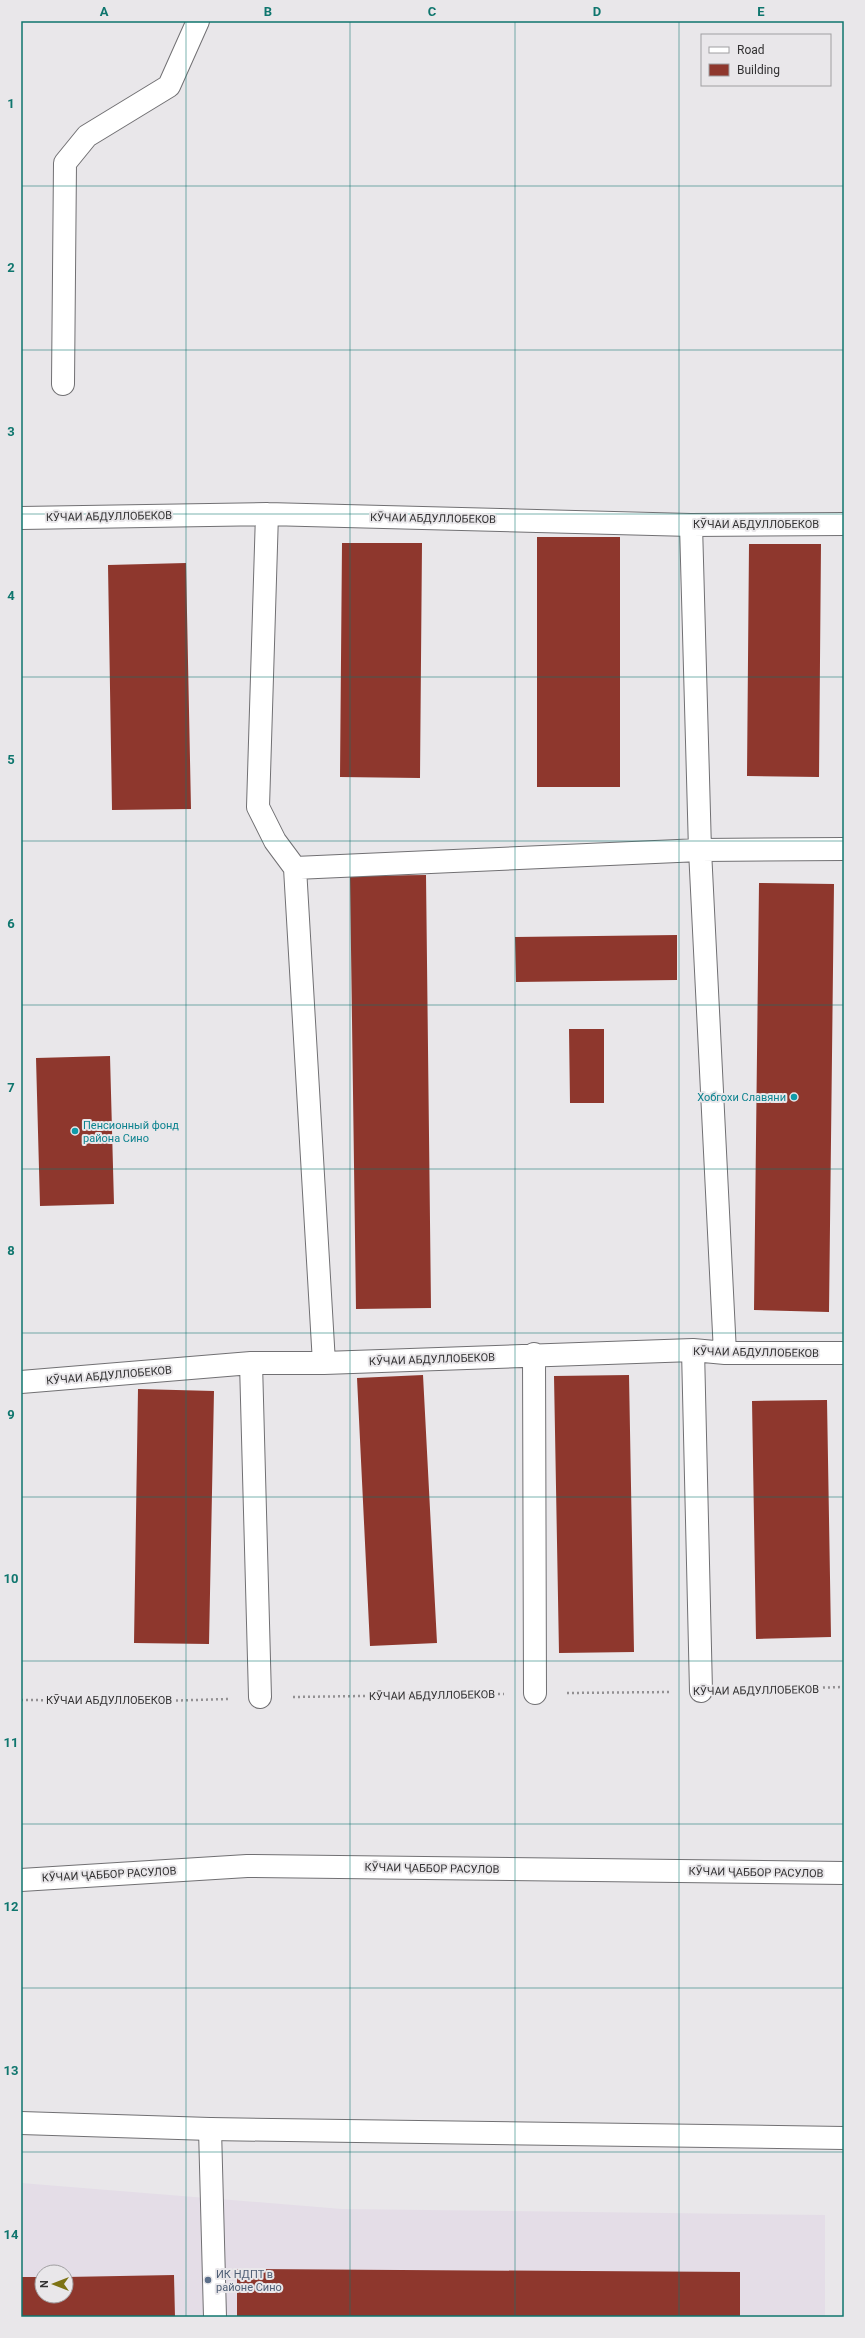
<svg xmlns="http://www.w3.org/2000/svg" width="865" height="2338" font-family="Roboto,sans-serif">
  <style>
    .built { fill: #e4dde7; fill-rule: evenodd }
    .building { fill: #8e372d }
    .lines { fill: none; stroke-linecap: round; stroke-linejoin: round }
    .service-casing { stroke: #717073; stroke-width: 24 }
    .primary-casing { stroke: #717073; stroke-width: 24 }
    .path { stroke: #929092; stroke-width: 2.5; stroke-dasharray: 2 3; stroke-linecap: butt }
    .service { stroke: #fff; stroke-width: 22 }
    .primary { stroke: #fff; stroke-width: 22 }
    .grid { fill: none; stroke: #0f766e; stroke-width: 1; stroke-opacity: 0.55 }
    .culture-dot { fill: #0f9aa8; stroke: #e9e7ea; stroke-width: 1.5 }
    .service-dot { fill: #5c6f8a; stroke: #e9e7ea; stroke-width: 1.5 }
    .labels { text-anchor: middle; stroke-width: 4; stroke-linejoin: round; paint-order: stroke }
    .street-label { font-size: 11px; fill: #333233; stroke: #e9e7ea }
    .culture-label { font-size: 11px; fill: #0d838f; stroke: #e9e7ea; text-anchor: end }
    .service-label { font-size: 11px; fill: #4e5e75; stroke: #e9e7ea; text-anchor: start }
    .neatline { fill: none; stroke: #0f766e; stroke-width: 1.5 }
    .grid-label { font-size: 13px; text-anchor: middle; font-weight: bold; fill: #0f766e }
  </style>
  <rect width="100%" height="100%" fill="#e9e7ea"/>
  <!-- built -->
  <path class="built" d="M21 2183 342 2209 825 2215V2317H21ZM42 2272H66V2296H42Z"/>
  <!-- building -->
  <path class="building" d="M537 537H620V787H537Z
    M342 543H422L420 778 340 777Z
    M749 544H821L819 777 747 776Z
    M186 563 191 809 112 810 108 565Z
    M426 875 431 1308 356 1309 350 876Z
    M759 883 834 884 829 1312 754 1310Z
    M677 935V980L516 982 515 937Z
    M569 1029H604V1103H570Z
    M110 1056 114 1204 40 1206 36 1058Z
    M423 1375 437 1643 370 1646 357 1378Z
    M629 1375 634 1652 559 1653 554 1376Z
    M138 1389 214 1391 209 1644 134 1643Z
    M827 1400 831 1637 756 1639 752 1401Z
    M237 2269 740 2272V2317H237Z
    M174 2275 175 2317H21V2277H42V2296H66V2277Z"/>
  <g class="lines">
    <!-- service casing -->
    <g class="service-casing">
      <path id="service" d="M63 384 65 163 87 136 169 86 198 21
        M267 514 258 807 275 841 295 868 324 1363
        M21 518 267 514 691 525 844 524
        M691 525 700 850 725 1353
        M295 868 700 850 844 849
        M693 1350 701 1691
        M534 1354 535 1693
        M251 1363 260 1697
        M21 1382 251 1363H324L693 1350 725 1353H844
        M210 2129 215 2317"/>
    </g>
    <!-- primary casing -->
    <g class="primary-casing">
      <path id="primary" d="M21 1880 247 1866 844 1873
        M21 2123 210 2129 844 2138"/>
    </g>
    <!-- path -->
    <path class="path" d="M733 1690 844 1687
      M567 1693 670 1692
      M293 1697 504 1694
      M21 1700 160 1701 228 1699"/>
    <!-- service -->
    <use href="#service" class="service"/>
    <!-- primary -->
    <use href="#primary" class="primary"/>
  </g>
  <!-- grid -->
  <path class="grid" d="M186 21V2317M350 21V2317M515 21V2317M679 21V2317M21 186H844M21 350H844M21 514H844M21 677H844M21 841H844M21 1005H844M21 1169H844M21 1333H844M21 1497H844M21 1661H844M21 1824H844M21 1988H844M21 2152H844"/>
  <!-- markers -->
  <g class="culture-dot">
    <circle cx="794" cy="1097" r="4"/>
    <circle cx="75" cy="1131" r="4"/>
  </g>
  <circle class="service-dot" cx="208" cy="2280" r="4"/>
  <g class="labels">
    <!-- street labels -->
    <g class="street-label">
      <text transform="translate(109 516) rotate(-1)" y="4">КӮЧАИ АБДУЛЛОБЕКОВ</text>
      <text transform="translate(433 518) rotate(1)" y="4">КӮЧАИ АБДУЛЛОБЕКОВ</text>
      <text x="756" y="528">КӮЧАИ АБДУЛЛОБЕКОВ</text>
      <text transform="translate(756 1352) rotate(1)" y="4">КӮЧАИ АБДУЛЛОБЕКОВ</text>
      <text transform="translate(432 1359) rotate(-2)" y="4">КӮЧАИ АБДУЛЛОБЕКОВ</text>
      <text transform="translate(109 1375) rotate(-5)" y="4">КӮЧАИ АБДУЛЛОБЕКОВ</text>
      <text transform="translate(756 1690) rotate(-1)" y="4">КӮЧАИ АБДУЛЛОБЕКОВ</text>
      <text transform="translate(432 1695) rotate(-1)" y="4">КӮЧАИ АБДУЛЛОБЕКОВ</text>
      <text x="109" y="1704">КӮЧАИ АБДУЛЛОБЕКОВ</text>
      <text transform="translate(432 1868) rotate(1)" y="4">КӮЧАИ ҶАББОР РАСУЛОВ</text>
      <text transform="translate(756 1872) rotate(1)" y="4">КӮЧАИ ҶАББОР РАСУЛОВ</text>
      <text transform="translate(109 1874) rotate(-3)" y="4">КӮЧАИ ҶАББОР РАСУЛОВ</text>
    </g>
    <!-- culture labels -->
    <g class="culture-label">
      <text x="786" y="1101">Хобгохи Славяни</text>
      <text x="83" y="1129" text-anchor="start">Пенсионный фонд<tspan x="83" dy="13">района Сино</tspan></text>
    </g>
    <!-- service labels -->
    <g class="service-label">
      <text x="216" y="2278">ИК НДПТ в<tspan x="216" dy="13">районе Сино</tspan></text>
    </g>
  </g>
  <!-- border -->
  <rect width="865" height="2338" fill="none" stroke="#e9e7ea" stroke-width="44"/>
  <!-- legend -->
  <rect x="701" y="34" width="130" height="52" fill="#e9e7ea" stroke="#a09fa1"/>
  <rect x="709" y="47" width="20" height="6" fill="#ffffff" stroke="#a09fa1"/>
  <text x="737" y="54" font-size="12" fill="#333233">Road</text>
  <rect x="709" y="64" width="20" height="12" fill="#8e372d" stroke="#a09fa1"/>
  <text x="737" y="74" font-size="12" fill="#333233">Building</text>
  <!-- north arrow -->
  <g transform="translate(54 2284) rotate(270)"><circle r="19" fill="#e9e7ea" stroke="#a09fa1"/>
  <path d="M0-3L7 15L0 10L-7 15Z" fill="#7d7315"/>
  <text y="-6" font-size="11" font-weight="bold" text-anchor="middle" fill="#333233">N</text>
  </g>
  <rect x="22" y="22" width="821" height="2294" class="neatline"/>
  <g class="grid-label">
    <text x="104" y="16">A</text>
    <text x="268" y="16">B</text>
    <text x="432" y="16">C</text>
    <text x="597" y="16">D</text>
    <text x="761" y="16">E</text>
    <text x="11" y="108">1</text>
    <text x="11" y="272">2</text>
    <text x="11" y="436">3</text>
    <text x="11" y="600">4</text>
    <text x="11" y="764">5</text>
    <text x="11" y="928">6</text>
    <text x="11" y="1092">7</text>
    <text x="11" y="1255">8</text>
    <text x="11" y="1419">9</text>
    <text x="11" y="1583">10</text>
    <text x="11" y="1747">11</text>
    <text x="11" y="1911">12</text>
    <text x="11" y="2075">13</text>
    <text x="11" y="2239">14</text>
  </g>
</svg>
